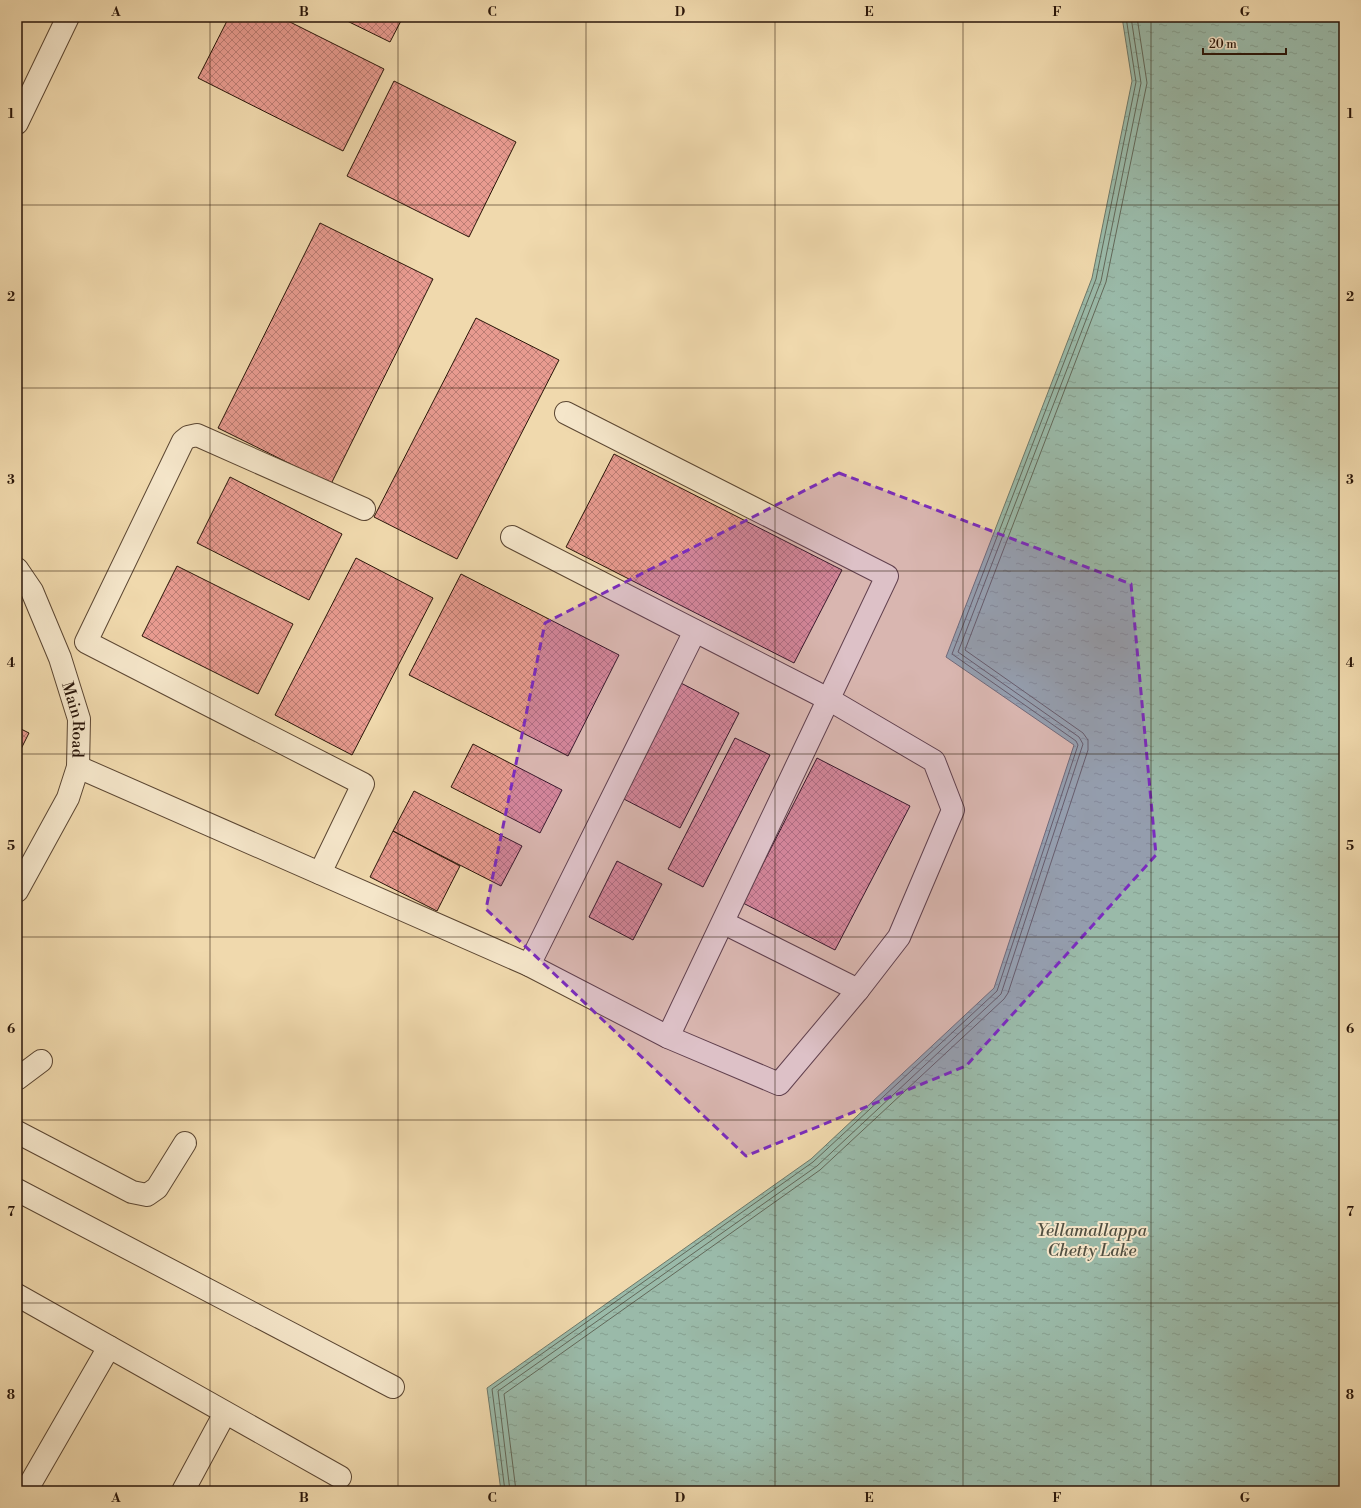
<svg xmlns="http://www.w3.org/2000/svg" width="1361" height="1508" font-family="'Libre Bodoni',serif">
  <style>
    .water { fill: url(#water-ripples); stroke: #6d7869 }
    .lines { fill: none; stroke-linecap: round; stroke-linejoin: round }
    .shore { stroke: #626859; stroke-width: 1 }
    .building { fill: url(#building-cross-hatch); stroke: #291509 }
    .minor-casing { stroke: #5b4632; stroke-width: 24 }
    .minor { stroke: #f5e6ca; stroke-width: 22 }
    .marked { fill: #7b2cbf; fill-opacity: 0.2; stroke: #7b2cbf; stroke-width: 3; stroke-dasharray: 8 5; stroke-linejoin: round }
    .grid { fill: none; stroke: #291509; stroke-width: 1; stroke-opacity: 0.55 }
    .labels { text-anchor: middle; stroke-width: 4; stroke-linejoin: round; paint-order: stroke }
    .street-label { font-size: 16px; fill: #291509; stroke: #f5e6ca }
    .water-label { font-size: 17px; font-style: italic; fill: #514f41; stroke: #f5e6ca }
    .neatline { fill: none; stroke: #291509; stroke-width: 1.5 }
    .grid-label { font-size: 13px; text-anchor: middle; font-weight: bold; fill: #291509 }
  </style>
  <defs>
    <pattern id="water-ripples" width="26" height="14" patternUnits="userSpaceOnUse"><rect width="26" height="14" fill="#9abaa9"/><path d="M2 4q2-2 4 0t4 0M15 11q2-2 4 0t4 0" fill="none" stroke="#859f90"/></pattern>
    <pattern id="building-cross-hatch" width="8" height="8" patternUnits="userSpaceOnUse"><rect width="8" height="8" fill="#e89b90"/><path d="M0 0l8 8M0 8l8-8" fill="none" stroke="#bc7d74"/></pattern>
  </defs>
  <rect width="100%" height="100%" fill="#f0d9ad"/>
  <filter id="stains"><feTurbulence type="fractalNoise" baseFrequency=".005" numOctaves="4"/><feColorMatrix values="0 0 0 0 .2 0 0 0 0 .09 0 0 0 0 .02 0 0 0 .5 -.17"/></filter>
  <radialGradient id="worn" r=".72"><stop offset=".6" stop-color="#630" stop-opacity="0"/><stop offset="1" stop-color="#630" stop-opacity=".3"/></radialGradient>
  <!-- water -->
  <path class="water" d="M1122 17H1344V1491H501L487 1388 811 1159 994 988 1074 745 946 657 1092 278 1132 81Z"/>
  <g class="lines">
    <!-- shore -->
    <path class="shore" d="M505 1491 492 1389 813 1162 997 991 1078 745 1076 741 952 654 1096 279 1136 82 1126 17
      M510 1491 498 1391 817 1166 1001 994 1083 744 1079 737 958 652 1101 281 1141 83 1131 17
      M516 1491 504 1394 820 1170 1004 999 1008 993 1088 750V740L1083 733 965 650 1106 282 1147 83 1137 17"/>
  </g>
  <!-- building -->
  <path class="building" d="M229 17H280L384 69 343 151 198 78Z
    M339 17H403L390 42Z
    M394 81 516 142 469 237 347 176Z
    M320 223 433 279 331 484 218 428Z
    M476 318 559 360 457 559 374 517Z
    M614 454 842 570 794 663 566 547Z
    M230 477 342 534 309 600 197 543Z
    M356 558 433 598 352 755 275 715Z
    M177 566 293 624 258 694 142 636Z
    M461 574 619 655 568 756 409 675Z
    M677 681 739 713 680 828 618 796Z
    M17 727 29 733 17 757Z
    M735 738 770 755 703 887 668 869Z
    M473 744 562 790 540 833 451 787Z
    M817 758 910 806 835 950 743 903Z
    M414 791 522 846 501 886 393 831Z
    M393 831 460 866 437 911 370 877Z
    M617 861 662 884 633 940 589 917Z"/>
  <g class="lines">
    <!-- minor casing -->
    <g class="minor-casing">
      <g id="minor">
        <path d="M17 123 68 17"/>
        <path d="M566 413 887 576 668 1037"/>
        <path id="s1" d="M17 569 32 591 60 658 79 719 78 767 68 798 17 891"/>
        <path d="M78 767 529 965 668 1037 779 1084 858 990 899 937 953 810 934 761 830 700 512 537"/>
        <path d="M320 873 363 784 86 642 183 441 188 437 197 435 364 509"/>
        <path d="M724 923 858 990"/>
        <path d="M529 965 695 631"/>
        <path d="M17 1079 41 1061"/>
        <path d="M17 1132 132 1192 147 1195 157 1188 185 1143"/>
        <path d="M17 1190 393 1387"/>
        <path d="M17 1295 340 1477"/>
        <path d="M26 1491 109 1347"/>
        <path d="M183 1491 225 1413"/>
      </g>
    </g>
    <!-- minor -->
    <use href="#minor" class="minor"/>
  </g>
  <!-- marked area -->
  <path class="marked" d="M839 473 1131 584 1156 855 966 1066 746 1156 486 909 545 623Z"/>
  <!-- grid -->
  <path class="grid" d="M210 17V1491M398 17V1491M586 17V1491M775 17V1491M963 17V1491M1151 17V1491M17 205H1344M17 388H1344M17 571H1344M17 754H1344M17 937H1344M17 1120H1344M17 1303H1344"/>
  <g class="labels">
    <!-- street labels -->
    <g class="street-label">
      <text dy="6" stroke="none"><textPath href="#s1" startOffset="163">Main Road</textPath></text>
    </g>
    <!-- water labels -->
    <g class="water-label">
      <text x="1092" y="1236">Yellamallappa<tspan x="1092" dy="20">Chetty Lake</tspan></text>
    </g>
  </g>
  <!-- margin -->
  <rect width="1361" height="1508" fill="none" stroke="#f0d9ad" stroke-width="44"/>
  <!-- scale -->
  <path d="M1203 48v6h83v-6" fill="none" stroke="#291509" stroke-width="2"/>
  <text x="1209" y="48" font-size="12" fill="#291509" stroke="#f5e6ca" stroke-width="3" paint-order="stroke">20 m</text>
  <rect x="22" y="22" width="1317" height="1464" class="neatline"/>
  <g class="grid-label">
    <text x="116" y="16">A</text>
    <text x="304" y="16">B</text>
    <text x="492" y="16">C</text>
    <text x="680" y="16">D</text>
    <text x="869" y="16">E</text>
    <text x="1057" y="16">F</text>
    <text x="1245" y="16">G</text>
    <text x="11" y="118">1</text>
    <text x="1350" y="118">1</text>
    <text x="11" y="301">2</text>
    <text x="1350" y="301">2</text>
    <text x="11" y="484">3</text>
    <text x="1350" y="484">3</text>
    <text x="11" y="667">4</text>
    <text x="1350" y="667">4</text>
    <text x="11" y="850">5</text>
    <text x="1350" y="850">5</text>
    <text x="11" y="1033">6</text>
    <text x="1350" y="1033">6</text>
    <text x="11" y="1216">7</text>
    <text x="1350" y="1216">7</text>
    <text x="11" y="1399">8</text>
    <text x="1350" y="1399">8</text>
    <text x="116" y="1502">A</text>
    <text x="304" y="1502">B</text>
    <text x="492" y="1502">C</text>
    <text x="680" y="1502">D</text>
    <text x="869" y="1502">E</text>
    <text x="1057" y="1502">F</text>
    <text x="1245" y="1502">G</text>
  </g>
  <rect width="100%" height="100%" filter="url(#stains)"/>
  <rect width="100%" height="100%" fill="url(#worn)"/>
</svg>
